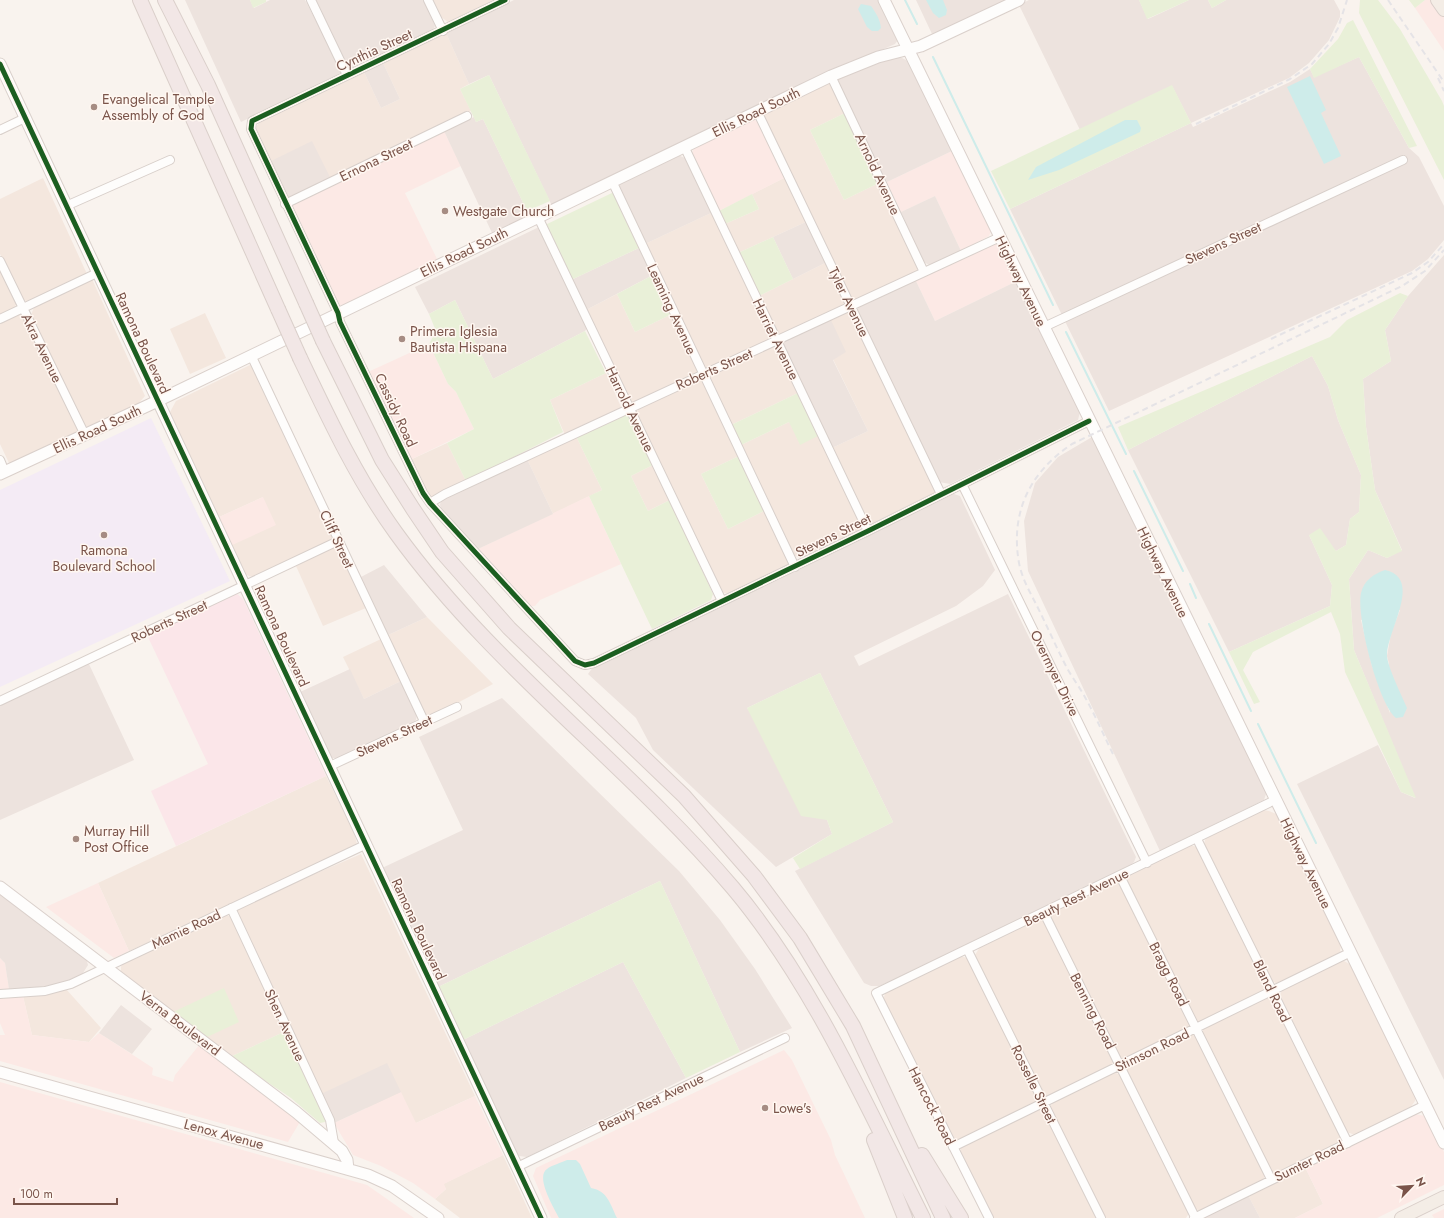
<svg xmlns="http://www.w3.org/2000/svg" width="1444" height="1218" font-family="Jost,sans-serif">
  <style>
    .residential { fill: #f4e7de }
    .commercial { fill: #fce9e5 }
    .industrial { fill: #ede3de; fill-rule: evenodd }
    .education { fill: #f4ebf5 }
    .medical { fill: #fbe6e9 }
    .green { fill: #e9f0d8 }
    .water { fill: #ceecea }
    .lines { fill: none; stroke-linecap: round; stroke-linejoin: round }
    .stream { stroke: #ceecea; stroke-width: 2 }
    .street-casing { stroke: #d8cfca; stroke-width: 10 }
    .secondary-casing { stroke: #dad0cb; stroke-width: 13 }
    .primary-casing { stroke: #dacfca; stroke-width: 14 }
    .highway-casing { stroke: #dacfca; stroke-width: 16 }
    .street { stroke: #fefdfc; stroke-width: 8 }
    .secondary { stroke: #fefdfc; stroke-width: 11 }
    .primary { stroke: #f4ede6; stroke-width: 12 }
    .highway { stroke: #f2e7e6; stroke-width: 14 }
    .rail { stroke: #e5e3e6; stroke-width: 2; stroke-dasharray: 6 4; stroke-linecap: butt }
    .highway-bridge-casing { stroke: #dacfca; stroke-width: 16; stroke-linecap: butt }
    .highway-bridge { stroke: #f2e7e6; stroke-width: 14 }
    .cycleway-casing { stroke: #fff7f1; stroke-width: 8 }
    .cycleway { stroke: #1b5e20; stroke-width: 5 }
    .poi-dot { fill: #a68c83; stroke: #fff7f1; stroke-width: 1.5 }
    .labels { text-anchor: middle; stroke-width: 3; stroke-linejoin: round; paint-order: stroke }
    .street-label { font-size: 14px; fill: #7a544a; stroke: #fff7f1 }
    .poi-label { font-size: 14px; fill: #7a544a; stroke: #fff7f1; text-anchor: start }
  </style>
  <rect width="100%" height="100%" fill="#f9f3ee"/>
  <!-- residential -->
  <path class="residential" d="M433 0H498L453 22H448L441 17Z
    M446 33 469 84 460 89 471 111 331 179 269 162 256 133V127L260 121 364 72 381 108 400 99 383 63Z
    M828 82 831 84 845 113 810 130 844 200 879 183 918 267 916 272 855 300 850 297 764 116 767 110Z
    M786 177 808 221 738 253 725 224 759 209 752 194Z
    M43 178 87 274 28 302 22 299 0 254V199Z
    M713 212 772 335 769 341 710 368 703 366 645 244Z
    M827 262 845 300 843 305 782 334 776 333 759 296Z
    M0 266 17 301 15 307 0 314Z
    M92 279 145 396 137 405 89 428 83 424 31 315 35 305Z
    M617 294 635 332 672 314 698 368 696 374 635 402 632 403 629 400 586 310Z
    M846 311H850L935 489 934 493 871 524 868 521 832 448 868 431 833 359 830 318Z
    M205 313 226 358 190 374 170 329Z
    M15 314H21L25 317 78 428V433L14 464 9 463 0 444V321Z
    M773 345H775L800 392 731 425 710 381V378L712 375Z
    M252 364 332 534V538L330 543 257 577 249 576 243 573 230 546 263 497 217 518 170 412 176 401Z
    M606 373 621 407 620 409 565 435 550 400Z
    M700 379 704 381 739 456 701 474 728 529 766 510 790 562 789 566 728 594 721 592 636 415 640 406Z
    M789 422 820 435 863 524 860 530 803 559 793 555 741 445Z
    M576 436 602 490 553 514 527 459Z
    M447 443 466 481 432 498 428 495 410 460Z
    M653 465 670 500 648 511 631 476Z
    M332 548H337L340 551 366 608 323 626 296 566Z
    M427 617 493 684 433 716 427 717 423 712 386 636Z
    M381 639 401 681 364 699 343 657Z
    M326 776 354 833 357 844 356 846 129 951 98 883Z
    M1263 810 1269 811 1279 815 1341 942 1340 953 1335 957 1277 984 1271 980 1204 844 1206 837Z
    M1190 845 1197 847 1266 987 1263 992 1200 1022 1195 1019 1128 884V877L1130 874Z
    M361 854 475 1096 416 1123 321 1094 238 915 237 910 241 906Z
    M1114 882 1119 883 1190 1025 1188 1028 1126 1059 1119 1057 1050 920 1052 912 1056 910Z
    M224 914 232 917 286 1031 230 1057 121 973V967L122 964Z
    M1038 918 1044 921 1114 1062 1111 1065 1047 1097H1045L975 955 980 947Z
    M960 956 967 958 1038 1101 958 1141 954 1140 883 999 886 992Z
    M1344 961 1353 966 1416 1096 1415 1101 1410 1108 1355 1135 1347 1132 1280 995 1282 990 1338 962Z
    M66 989 101 1028 89 1042 32 1035 23 996Z
    M1269 997 1272 998 1342 1137 1339 1143 1277 1173 1270 1170 1202 1032 1205 1027Z
    M1191 1034 1197 1037 1265 1176 1262 1181 1200 1211 1194 1208 1126 1071 1127 1066Z
    M1113 1072 1121 1075 1189 1213 1186 1218H1104L1050 1110V1107L1055 1100Z
    M1038 1108 1043 1110 1097 1218H993L960 1155 961 1147Z
    M503 1155 532 1218H460L435 1199 446 1189 443 1184Z
    M1305 1167 1323 1204 1295 1218H1260L1248 1195Z"/>
  <!-- commercial -->
  <path class="commercial" d="M1425 0H1431L1444 17V51L1415 8Z
    M750 119 755 120 761 125 786 177 719 211 692 154 694 146Z
    M444 131 461 166 405 193 438 261 348 304 340 305 335 300 291 209 294 202Z
    M954 150 992 229 989 236 961 251 935 196 901 212 887 182Z
    M993 243 1000 246 1017 281 935 321 915 279Z
    M429 344 448 384 456 392 474 429 410 460 368 372Z
    M589 496 621 564 540 600 535 606H530L478 549Z
    M263 497 276 525 230 546 217 518Z
    M98 883 129 951 114 958 46 907Z
    M0 958 5 963 9 989H0Z
    M23 996 32 1035 89 1042 99 1033 153 1068 152 1075 173 1082 175 1075 200 1044 301 1120 288 1142 0 1061V1035H5L0 1023V999Z
    M784 1050 792 1060 831 1140 835 1155 865 1218H551L533 1176 536 1168Z
    M0 1082 367 1185 414 1218H0Z
    M401 1092 416 1123 475 1096 503 1155 444 1184 446 1189 435 1199 413 1183 381 1166 353 1155 334 1123Z
    M1415 1114 1425 1116 1444 1152V1185L1377 1218H1295L1323 1204 1305 1167Z
    M1444 1209V1218H1434L1432 1215Z"/>
  <!-- industrial -->
  <path class="industrial" d="M185 0H250L254 8 270 0H305L340 66 341 72 338 75 241 122Z
    M316 0H424L435 26 433 30 355 68H351L347 65Z
    M514 0H881L898 40 895 44 829 73 552 206 489 75 469 84 446 33Z
    M916 0H1009L932 34Z
    M1029 0H1139L1148 19 1189 0H1208L1212 8 1226 0H1334L1340 11V17L1329 40 1309 63 1289 78 1191 123 1193 127 1290 82 1310 69 1314 77 1359 57 1409 148 1419 157 1444 206V240L1428 259 1412 271 1109 411 1010 209 1191 123 1172 86 1080 130 1019 5Z
    M898 56 906 60 910 65 954 150 887 182 837 82 839 77 867 65Z
    M383 63 400 99 381 108 364 72Z
    M474 117 476 122 483 119 530 217 493 235 444 131Z
    M312 141 331 179 292 198 285 196 269 162Z
    M676 154 687 159 713 212 645 244 618 188 619 182Z
    M935 196 961 251 929 265 922 261 901 212Z
    M808 221 827 262 793 279 773 237Z
    M539 227 588 327 585 331 493 379 455 300 429 314 415 287Z
    M641 247 653 275 586 310 571 280Z
    M1444 255V1080L1297 784 1378 745 1401 792 1415 798 1354 650 1349 579 1368 550 1387 558 1402 550 1375 490 1366 427 1363 379 1391 361 1385 330 1408 296ZM1400 610 1391 633 1387 656 1389 664 1390 713 1372 666 1361 620Z
    M915 279 935 321 1017 281 1080 412 1078 420 950 484 939 482 857 311 860 304Z
    M830 318 846 352 833 360 868 431 832 448 782 342 786 338Z
    M1312 356 1328 386 1338 420 1361 475 1359 512 1350 519 1346 545 1336 551 1309 535 1332 585 1330 606 1229 652 1128 450Z
    M1092 437 1267 791 1264 800 1160 851 1028 571 1024 521 1035 483 1058 457Z
    M527 459 553 514 478 549 441 508 440 505 441 500Z
    M951 493 960 496 995 570 983 586 956 606 854 656 859 666 1008 594 1136 857 1134 862 1124 870 905 975 879 986H871L864 983 795 871 893 822 820 673 747 708 827 820 832 834 776 867 653 750 636 718 588 674 593 667Z
    M384 565 427 617 386 636 359 578Z
    M88 662 134 760 0 820V704Z
    M350 669 364 699 401 681 417 715 416 720 413 723 339 758H332L327 754 298 693Z
    M502 698 679 871 720 920 755 969 792 1028 740 1052 660 881 438 987 382 868 463 830 419 737Z
    M0 891 86 958 88 965 83 973 71 981 51 986 9 989 5 963 0 958Z
    M623 962 686 1078 527 1157 519 1156 514 1149 463 1040Z
    M121 1005 152 1029 132 1054 99 1033Z
    M387 1063 401 1092 334 1123 321 1094Z
    M1248 1195 1260 1218H1203Z"/>
  <!-- education -->
  <path class="education" d="M151 418 230 581 0 687V490Z"/>
  <!-- medical -->
  <path class="medical" d="M236 593 243 599 326 776 176 846 151 791 208 764 147 635Z"/>
  <!-- green -->
  <path class="green" d="M250 0H266V2L253 8Z
    M1139 0H1189L1147 19Z
    M1208 0H1226L1212 8Z
    M1360 0H1378L1400 29 1442 101 1444 106V180L1359 13Z
    M1409 0H1425L1415 8Z
    M1353 20 1417 146 1409 148 1359 57 1314 78 1310 69 1338 39 1347 23Z
    M489 75 550 201 527 211 483 119 476 122 460 89Z
    M1172 85 1191 123 1010 209 991 171Z
    M845 113 879 183 844 200 810 130Z
    M614 192 641 247 571 280 545 225Z
    M752 194 759 209 725 224 719 211Z
    M773 237 793 279 759 296 738 253Z
    M653 275 672 314 635 332 617 294Z
    M1400 293 1408 296 1385 330 1391 361 1363 379 1366 427 1375 490 1402 551 1387 558 1368 550 1349 579 1354 650 1416 798 1401 792 1345 672 1340 634 1331 612 1253 652 1243 670 1260 702 1254 704 1229 652 1330 606 1332 585 1309 535 1320 528 1336 551 1346 545 1350 519 1359 512 1361 475 1338 420 1328 386 1312 356 1128 450 1118 427 1330 337 1347 320Z
    M455 300 493 379 585 331 606 373 550 400 563 432 466 481 447 443 474 429 456 392 448 384 429 344 436 331 429 314Z
    M800 392 820 435 800 445 789 422 741 445 731 425Z
    M623 413 631 416 653 465 631 476 648 511 670 500 713 594 711 600 652 629 589 496 602 490 576 436Z
    M739 456 766 510 728 529 701 474Z
    M820 673 893 822 800 869 793 858 832 834 827 820 801 816 747 708Z
    M660 881 740 1052 686 1078 623 962 463 1040 438 987Z
    M224 988 239 1022 205 1038 171 1013Z
    M286 1031 325 1118V1122L320 1123 291 1098 230 1057Z"/>
  <!-- water -->
  <path class="water" d="M926 0H943L947 10 946 15 939 18 933 13Z
    M861 4 871 6C876 13 880 19 881 28L878 31H872L867 27 858 9Z
    M1310 76 1326 110 1321 113 1341 156 1324 164 1287 87Z
    M1125 120H1137L1141 128 1140 132 1059 170 1028 180 1036 167Z
    M1385 570C1424 578 1386 632 1387 656 1388 668 1402 696 1407 708L1403 717 1396 718C1378 703 1356 616 1361 593 1364 580 1374 574 1385 570Z
    M567 1160H576L580 1164 591 1188C608 1191 610 1204 617 1218H559C554 1208 535 1177 547 1169 552 1165 561 1163 567 1160Z"/>
  <g class="lines">
    <!-- stream -->
    <path class="stream" d="M905 0 917 24
      M933 57 1053 305
      M1066 332 1126 454
      M1134 471 1183 571
      M1190 584 1196 598
      M1209 624 1251 711
      M1258 724 1316 843"/>
    <!-- street casing -->
    <g class="street-casing">
      <path id="street" d="M311 0 347 75
        M428 0 443 31
        M505 0 252 121 251 129 338 313 340 322 423 493 430 503 575 661 585 665 594 663 868 531 1089 421
        M831 76 924 272
        M757 111 941 494
        M0 130 25 118
        M684 146 868 531
        M612 181 795 567
        M285 204 467 116
        M66 206 170 160
        M538 217 722 601
        M0 261 85 435
        M0 319 97 273
        M1044 327 1403 160
        M251 355 424 721
        M0 460 5 472
        M962 484 1147 863
        M430 503 445 494 1000 237
        M0 701 338 541
        M330 766 457 707
        M1197 839 1348 1143
        M1120 876 1271 1179
        M231 908 330 1120 334 1143
        M1044 913 1195 1217
        M967 949 1101 1218
        M0 994 45 991 71 984 367 844
        M953 1147 1351 952
        M517 1167 785 1038
        M989 1218 876 993 1275 800
        M1194 1218 1425 1105"/>
    </g>
    <!-- secondary casing -->
    <g class="secondary-casing">
      <path id="secondary" d="M884 0 1444 1143
        M0 64 541 1218
        M0 474 149 405 831 76 878 57 921 46 1019 0
        M0 887 296 1112 342 1151 347 1160 348 1169
        M0 1072 368 1175 392 1186 438 1218"/>
    </g>
    <!-- primary casing -->
    <g class="primary-casing">
      <path id="primary" d="M1437 0 1444 10
        M1401 1218 1444 1197"/>
    </g>
    <!-- highway casing -->
    <g class="highway-casing">
      <path id="highway" d="M140 0 278 309
        M165 0 208 85 306 303
        M323 341 382 460 413 509 442 552 509 628 684 796 754 876 800 938 853 1026 943 1218
        M300 358C329 419 357 479 396 533 492 666 627 763 733 888 813 983 867 1107 923 1218
        M874 1140 905 1218
        M922 1155 961 1218"/>
    </g>
    <!-- street -->
    <use href="#street" class="street"/>
    <!-- secondary -->
    <use href="#secondary" class="secondary"/>
    <!-- primary -->
    <use href="#primary" class="primary"/>
    <!-- highway -->
    <use href="#highway" class="highway"/>
    <!-- rail -->
    <path class="rail" d="M1388 0 1444 82
      M1438 78 1444 91
      M1196 124 1290 79 1312 64 1329 44 1338 28 1347 0
      M1271 339 1412 273 1428 262 1444 244
      M1113 754C1104 736 1096 717 1086 699 1081 689 1073 679 1067 668 1057 649 1048 628 1038 608 1031 594 1022 579 1019 563 1010 512 1030 472 1072 444L1402 286 1425 271 1444 250"/>
    <!-- highway-bridge casing -->
    <g class="highway-bridge-casing">
      <path id="highway-bridge" d="M306 303 323 341
        M278 309 300 358"/>
    </g>
    <!-- highway-bridge -->
    <use href="#highway-bridge" class="highway-bridge"/>
    <!-- cycleway casing -->
    <g class="cycleway-casing">
      <path id="cycleway" d="M505 0 252 121 251 129 338 313 340 322 423 493 430 503 575 661 585 665 594 663 868 531 1089 421
        M0 64 541 1218"/>
    </g>
    <!-- cycleway -->
    <use href="#cycleway" class="cycleway"/>
  </g>
  <!-- markers -->
  <g class="poi-dot">
    <circle cx="94" cy="107" r="4"/>
    <circle cx="445" cy="211" r="4"/>
    <circle cx="402" cy="339" r="4"/>
    <circle cx="104" cy="535" r="4"/>
    <circle cx="76" cy="839" r="4"/>
    <circle cx="765" cy="1108" r="4"/>
  </g>
  <g class="labels">
    <!-- street labels -->
    <g class="street-label">
      <text transform="translate(374 50) rotate(-25)" y="5">Cynthia Street</text>
      <text transform="translate(756 112) rotate(-26)" y="5">Ellis Road South</text>
      <text transform="translate(376 160) rotate(-26)" y="5">Ernona Street</text>
      <text transform="translate(878 174) rotate(65)" y="5">Arnold Avenue</text>
      <text transform="translate(1223 243) rotate(-25)" y="5">Stevens Street</text>
      <text transform="translate(464 252) rotate(-26)" y="5">Ellis Road South</text>
      <text transform="translate(1021 281) rotate(64)" y="5">Highway Avenue</text>
      <text transform="translate(849 302) rotate(64)" y="5">Tyler Avenue</text>
      <text transform="translate(672 309) rotate(65)" y="5">Leaming Avenue</text>
      <text transform="translate(776 339) rotate(64)" y="5">Harriet Avenue</text>
      <text transform="translate(143 343) rotate(65)" y="5">Ramona Boulevard</text>
      <text transform="translate(42 348) rotate(64)" y="5">Akra Avenue</text>
      <text transform="translate(714 369) rotate(-24)" y="5">Roberts Street</text>
      <text transform="translate(630 409) rotate(64)" y="5">Harrold Avenue</text>
      <text transform="translate(396 410) rotate(65)" y="5">Cassidy Road</text>
      <text transform="translate(97 429) rotate(-25)" y="5">Ellis Road South</text>
      <text transform="translate(833 535) rotate(-26)" y="5">Stevens Street</text>
      <text transform="translate(337 539) rotate(65)" y="5">Cliff Street</text>
      <text transform="translate(1163 572) rotate(64)" y="5">Highway Avenue</text>
      <text transform="translate(169 621) rotate(-25)" y="5">Roberts Street</text>
      <text transform="translate(282 636) rotate(65)" y="5">Ramona Boulevard</text>
      <text transform="translate(1055 673) rotate(64)" y="5">Overmyer Drive</text>
      <text transform="translate(394 736) rotate(-25)" y="5">Stevens Street</text>
      <text transform="translate(1306 863) rotate(64)" y="5">Highway Avenue</text>
      <text transform="translate(1076 897) rotate(-26)" y="5">Beauty Rest Avenue</text>
      <text transform="translate(186 929) rotate(-25)" y="5">Mamie Road</text>
      <text transform="translate(419 929) rotate(65)" y="5">Ramona Boulevard</text>
      <text transform="translate(1169 974) rotate(63)" y="5">Bragg Road</text>
      <text transform="translate(1272 991) rotate(64)" y="5">Bland Road</text>
      <text transform="translate(1093 1011) rotate(63)" y="5">Benning Road</text>
      <text transform="translate(180 1023) rotate(37)" y="5">Verna Boulevard</text>
      <text transform="translate(285 1025) rotate(65)" y="5">Shen Avenue</text>
      <text transform="translate(1152 1050) rotate(-26)" y="5">Stimson Road</text>
      <text transform="translate(1034 1084) rotate(64)" y="5">Rosselle Street</text>
      <text transform="translate(651 1102) rotate(-26)" y="5">Beauty Rest Avenue</text>
      <text transform="translate(932 1106) rotate(63)" y="5">Hancock Road</text>
      <text transform="translate(224 1134) rotate(15)" y="5">Lenox Avenue</text>
      <text transform="translate(1309 1161) rotate(-26)" y="5">Sumter Road</text>
    </g>
    <!-- poi labels -->
    <g class="poi-label">
      <text x="102" y="104">Evangelical Temple<tspan x="102" dy="16">Assembly of God</tspan></text>
      <text x="453" y="216">Westgate Church</text>
      <text x="410" y="336">Primera Iglesia<tspan x="410" dy="16">Bautista Hispana</tspan></text>
      <text x="104" y="555" text-anchor="middle">Ramona<tspan x="104" dy="16">Boulevard School</tspan></text>
      <text x="84" y="836">Murray Hill<tspan x="84" dy="16">Post Office</tspan></text>
      <text x="773" y="1113">Lowe's</text>
    </g>
  </g>
  <!-- north arrow -->
  <g transform="translate(1412 1186) rotate(65)" stroke="#fff7f1" stroke-width="3" paint-order="stroke">
  <path d="M0-3L7 15L0 10L-7 15Z" fill="#7a544a"/>
  <text y="-6" font-size="11" font-weight="bold" text-anchor="middle" fill="#7a544a">N</text>
  </g>
  <!-- scale -->
  <path d="M14 1198v6h103v-6" fill="none" stroke="#7a544a" stroke-width="2"/>
  <text x="20" y="1198" font-size="12" fill="#7a544a" stroke="#fff7f1" stroke-width="3" paint-order="stroke">100 m</text>
</svg>
